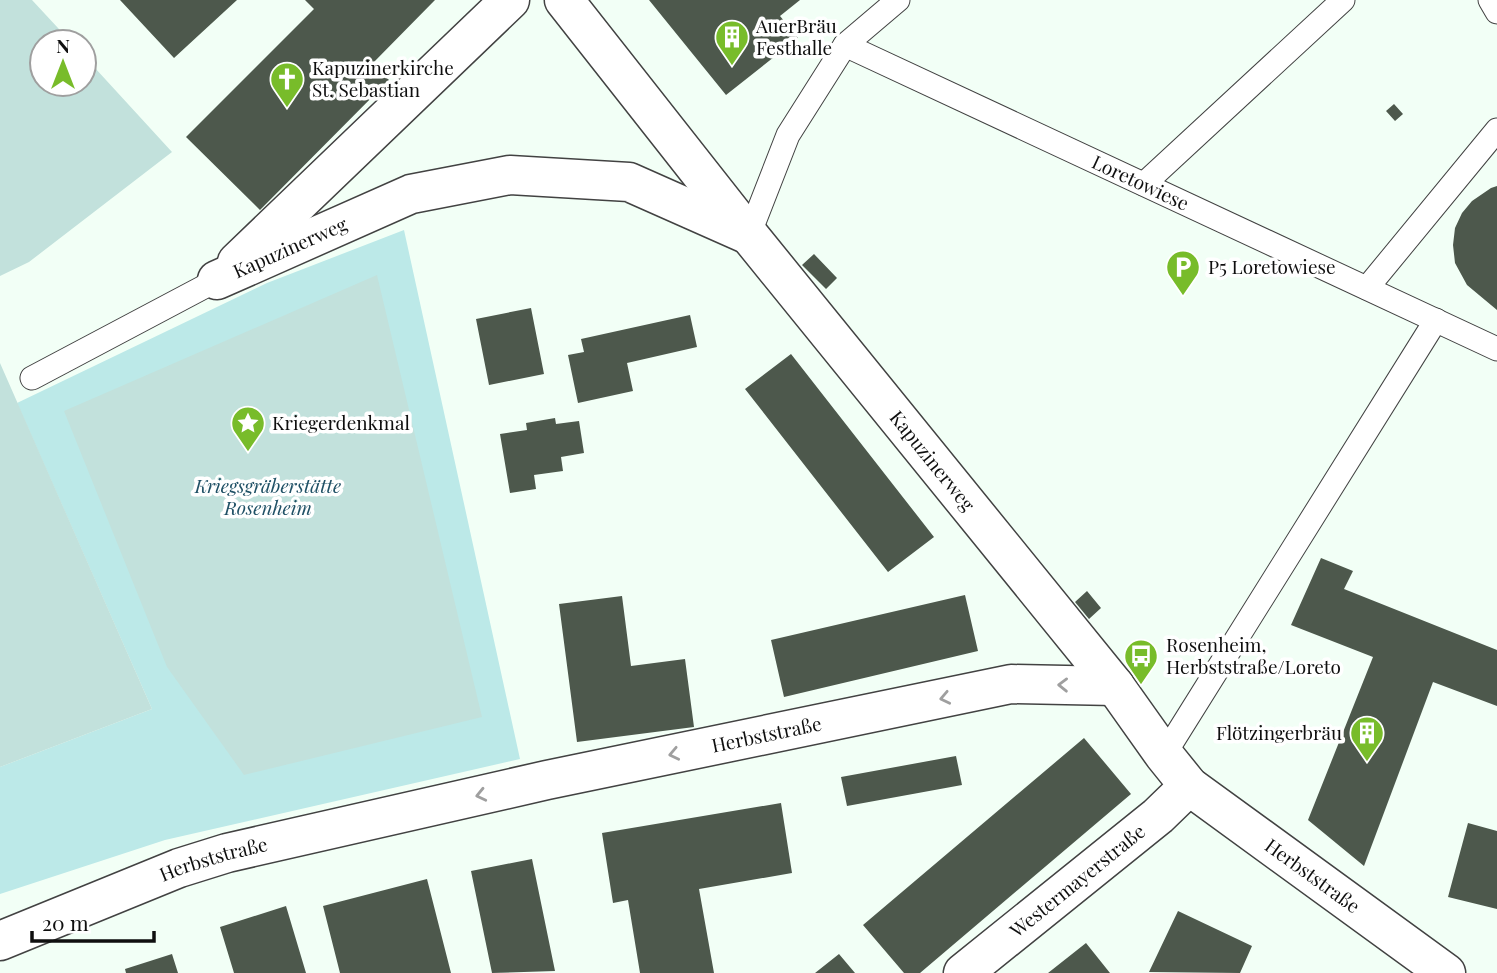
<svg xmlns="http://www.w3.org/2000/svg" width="1497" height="973" font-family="'Playfair Display',serif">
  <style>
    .green { fill: #bce9e8 }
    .cemetery { fill: #c2e1dc }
    .building { fill: #4d584c }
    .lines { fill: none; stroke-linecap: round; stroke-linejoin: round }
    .service-casing { stroke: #424242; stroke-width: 25 }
    .minor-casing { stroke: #424242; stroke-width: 41 }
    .service { stroke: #fff; stroke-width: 23 }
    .minor { stroke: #fff; stroke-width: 38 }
    .oneway { stroke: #9f9f9f }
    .labels { text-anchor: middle; stroke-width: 7; stroke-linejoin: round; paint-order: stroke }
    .poi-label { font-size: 19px; fill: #0f0f0f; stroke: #fff; text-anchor: start }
    .street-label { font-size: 19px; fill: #0f0f0f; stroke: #fff }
    .park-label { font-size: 19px; font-style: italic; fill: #205166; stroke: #fff }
  </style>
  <rect width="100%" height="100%" fill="#f2fff6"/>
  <!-- green -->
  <path class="green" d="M404 230 520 759 165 840 0 894V767L152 709 17 403 267 283Z"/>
  <!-- cemetery -->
  <path class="cemetery" d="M0 0H32L71 42H42V84H84V56L172 152 29 262 0 276Z
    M377 275 482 717 244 775 167 667 64 411Z
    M0 363 152 709 0 767Z"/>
  <!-- building -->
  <path class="building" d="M120 0H237L174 58Z
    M305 0H435L372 64 389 80 260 210 186 137 314 9Z
    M649 0H800L780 16 798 38 726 95Z
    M1394 104 1403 114 1395 121 1386 111Z
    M1497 186V310L1467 285 1455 263 1453 245 1455 228 1462 213 1472 201 1491 188Z
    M814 254 837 278 826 289 802 265Z
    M531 308 544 374 489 385 476 319Z
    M690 315 697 347 627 363 633 391 578 403 568 355 584 352 581 339Z
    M791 354 934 537 888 572 745 389Z
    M555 418 556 424 579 421 584 453 561 457 563 471 534 475 536 489 510 493 500 434 527 430 526 423Z
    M1321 558 1353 571 1344 589 1497 650V706L1433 682 1364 866 1308 820 1373 657 1291 625Z
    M1087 591 1101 608 1089 619 1075 602Z
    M965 595 978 651 784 697 771 640Z
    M622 596 631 666 685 659 694 727 577 742 559 604Z
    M1084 738 1131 794 920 973H904L863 925Z
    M956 756 962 785 847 806 841 777Z
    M781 803 792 873 699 889 714 973H640L628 900 613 903 602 833Z
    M1468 823 1497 831V909L1448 897Z
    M532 859 555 971 492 973 471 871Z
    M427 879 451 973H340L323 906Z
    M286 906 306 973H234L220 927Z
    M1178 911 1252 946 1240 973 1149 972Z
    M1086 943 1110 973H1048Z
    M172 954 178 973H126L125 969Z
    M839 954 855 973H815Z"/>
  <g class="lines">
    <!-- service casing -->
    <g class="service-casing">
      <g id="service">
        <path d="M1490 0 1497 12"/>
        <path id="s1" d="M845 45 1497 349"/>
        <path d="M1144 184 1343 0"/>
        <path d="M749 235 788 135 845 45 898 0"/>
        <path d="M1367 288 1497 130"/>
        <path d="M32 378 217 280"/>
        <path d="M1164 755 1436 320"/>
      </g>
    </g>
    <!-- minor casing -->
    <g class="minor-casing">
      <g id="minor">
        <path id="s2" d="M564 0 749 235 1115 686 1164 755 1189 786 1446 973"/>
        <path d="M237 262 510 0"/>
        <path id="s3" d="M217 280 411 194 510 175 629 182 744 233"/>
        <path id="s4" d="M0 941 179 868 227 853 547 780 1011 684 1115 686"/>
        <path id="s5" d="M963 973 1158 816 1189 786"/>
      </g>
    </g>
    <!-- service -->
    <use href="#service" class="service"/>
    <!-- minor -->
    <use href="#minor" class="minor"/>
  </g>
  <!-- one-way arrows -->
  <defs><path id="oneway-chevron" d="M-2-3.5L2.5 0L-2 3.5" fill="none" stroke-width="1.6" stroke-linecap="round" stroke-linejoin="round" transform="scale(1.75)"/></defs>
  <g class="oneway">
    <use href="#oneway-chevron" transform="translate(1063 685) rotate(-179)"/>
    <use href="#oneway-chevron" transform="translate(945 698) rotate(168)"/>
    <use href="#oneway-chevron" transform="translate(674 754) rotate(168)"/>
    <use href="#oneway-chevron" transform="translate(481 795) rotate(167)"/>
  </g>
  <!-- icons -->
  <defs>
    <g id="building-pin" transform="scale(1.75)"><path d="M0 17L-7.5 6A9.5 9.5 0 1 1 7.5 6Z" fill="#78bc2a" stroke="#fff"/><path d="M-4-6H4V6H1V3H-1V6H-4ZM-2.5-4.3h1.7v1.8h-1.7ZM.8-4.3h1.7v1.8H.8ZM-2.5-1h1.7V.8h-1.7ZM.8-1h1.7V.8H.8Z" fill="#fff"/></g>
    <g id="church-pin" transform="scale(1.75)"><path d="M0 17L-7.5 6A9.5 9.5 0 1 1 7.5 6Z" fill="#78bc2a" stroke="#fff"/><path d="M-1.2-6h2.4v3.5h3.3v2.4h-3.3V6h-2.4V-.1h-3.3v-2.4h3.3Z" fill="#fff"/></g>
    <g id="parking-pin" transform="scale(1.75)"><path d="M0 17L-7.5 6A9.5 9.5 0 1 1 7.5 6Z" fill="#78bc2a" stroke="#fff"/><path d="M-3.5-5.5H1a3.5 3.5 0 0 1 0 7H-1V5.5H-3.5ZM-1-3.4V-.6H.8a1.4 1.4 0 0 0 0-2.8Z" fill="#fff"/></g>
    <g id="sight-pin" transform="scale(1.75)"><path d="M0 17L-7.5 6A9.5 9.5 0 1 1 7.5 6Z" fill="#78bc2a" stroke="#fff"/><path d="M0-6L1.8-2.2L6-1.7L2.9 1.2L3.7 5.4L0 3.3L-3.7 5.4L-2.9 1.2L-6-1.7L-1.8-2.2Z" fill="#fff"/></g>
    <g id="bus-pin" transform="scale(1.75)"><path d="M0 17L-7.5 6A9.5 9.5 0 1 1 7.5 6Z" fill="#78bc2a" stroke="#fff"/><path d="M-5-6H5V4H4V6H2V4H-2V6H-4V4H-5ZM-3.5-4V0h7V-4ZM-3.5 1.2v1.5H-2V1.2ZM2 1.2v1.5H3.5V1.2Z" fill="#fff"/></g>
  </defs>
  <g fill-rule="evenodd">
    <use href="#building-pin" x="732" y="37"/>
    <use href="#church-pin" x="287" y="79"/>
    <use href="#parking-pin" x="1183" y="267"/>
    <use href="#sight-pin" x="248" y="423"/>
    <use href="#bus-pin" x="1141" y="656"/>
    <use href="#building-pin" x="1367" y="733"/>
  </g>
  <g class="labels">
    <!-- poi labels -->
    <g class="poi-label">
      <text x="756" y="33">AuerBräu<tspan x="756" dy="22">Festhalle</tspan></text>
      <text x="312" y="75">Kapuzinerkirche<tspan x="312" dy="22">St. Sebastian</tspan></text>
      <text x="1208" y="274">P5 Loretowiese</text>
      <text x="272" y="430">Kriegerdenkmal</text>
      <text x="1166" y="652">Rosenheim,<tspan x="1166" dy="22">Herbststraße/Loreto</tspan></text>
      <text x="1342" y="740" text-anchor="end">Flötzingerbräu</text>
    </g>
    <!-- street labels -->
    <g class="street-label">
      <text dy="7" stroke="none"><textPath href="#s1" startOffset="326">Loretowiese</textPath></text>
      <text dy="7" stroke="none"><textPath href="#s3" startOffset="80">Kapuzinerweg</textPath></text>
      <text dy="7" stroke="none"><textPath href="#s2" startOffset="590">Kapuzinerweg</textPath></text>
      <text dy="7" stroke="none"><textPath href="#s4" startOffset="796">Herbststraße</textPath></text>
      <text dy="7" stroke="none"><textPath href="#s4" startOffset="229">Herbststraße</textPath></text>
      <text dy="7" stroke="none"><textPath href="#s2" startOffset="1157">Herbststraße</textPath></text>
      <text dy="7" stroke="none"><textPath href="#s5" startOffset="147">Westermayerstraße</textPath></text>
    </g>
    <!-- park labels -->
    <g class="park-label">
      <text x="268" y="493">Kriegsgräberstätte<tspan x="268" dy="22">Rosenheim</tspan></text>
    </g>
  </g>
  <!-- north arrow -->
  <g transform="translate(63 63)"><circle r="33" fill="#ffffff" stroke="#9f9f9f" stroke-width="2"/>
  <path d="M0-5L12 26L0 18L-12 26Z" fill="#78bc2a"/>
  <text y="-10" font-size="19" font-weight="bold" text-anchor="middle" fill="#0f0f0f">N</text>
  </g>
  <!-- scale -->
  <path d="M32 931v10h122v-10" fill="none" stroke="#0f0f0f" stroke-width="3.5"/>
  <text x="42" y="931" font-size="21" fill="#0f0f0f" stroke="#ffffff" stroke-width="5" paint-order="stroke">20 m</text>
</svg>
